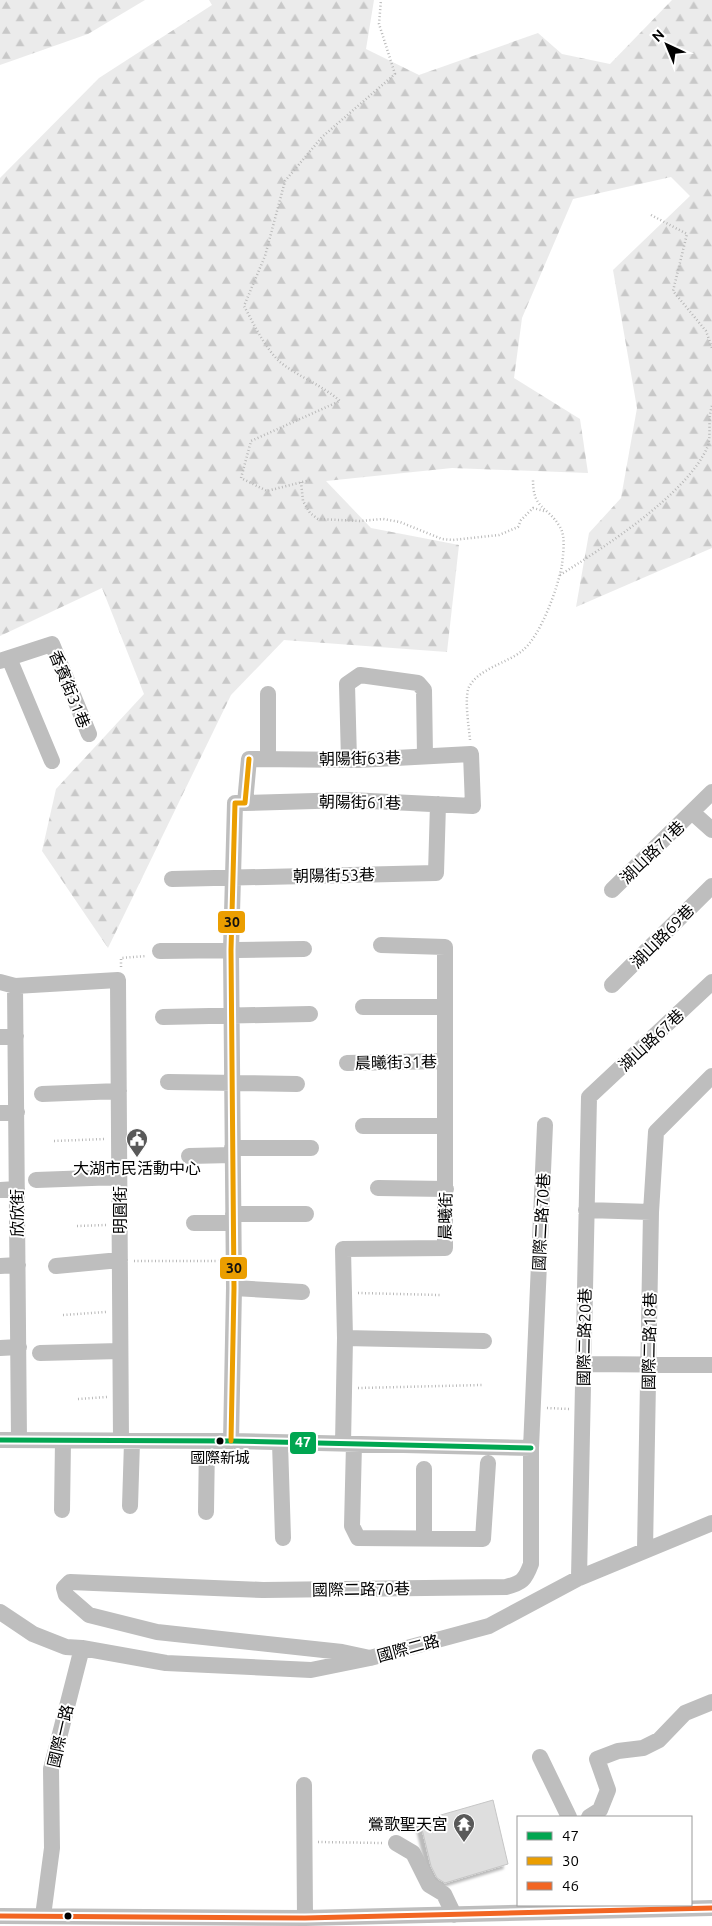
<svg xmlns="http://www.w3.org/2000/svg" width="712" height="1926" font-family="Ubuntu,'Noto Sans TC',sans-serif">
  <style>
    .forest { fill: url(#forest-firs) }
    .building { fill: #dedede; stroke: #c6c6c6; filter: url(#shadow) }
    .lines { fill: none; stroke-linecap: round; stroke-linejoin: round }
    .path { stroke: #b9b9b9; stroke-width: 2.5; stroke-dasharray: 1 2.5; stroke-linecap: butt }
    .minor { stroke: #bebebe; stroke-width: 16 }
    .bus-1-casing { stroke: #fff; stroke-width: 9 }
    .bus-2-casing { stroke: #fff; stroke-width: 9 }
    .bus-3-casing { stroke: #fff; stroke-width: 9 }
    .bus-1 { stroke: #00a651; stroke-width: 5 }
    .bus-2 { stroke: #eb9e00; stroke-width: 5 }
    .bus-3 { stroke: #f26522; stroke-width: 5 }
    .bus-dot { fill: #000; stroke: #fff; stroke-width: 2 }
    .labels { text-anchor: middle; stroke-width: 4; stroke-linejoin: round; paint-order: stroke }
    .bus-label { font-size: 15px; fill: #000; stroke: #fff }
    .street-label { font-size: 16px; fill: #000; stroke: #fff }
    .poi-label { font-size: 16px; fill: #000; stroke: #fff }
    .line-badge { stroke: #fff; stroke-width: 2 }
    .badge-label { font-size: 14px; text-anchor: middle; font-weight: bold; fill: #fff }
    .pale-badge-label { font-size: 14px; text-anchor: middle; font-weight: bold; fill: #111 }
  </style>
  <defs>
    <pattern id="forest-firs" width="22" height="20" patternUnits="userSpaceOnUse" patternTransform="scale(1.25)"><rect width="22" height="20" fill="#ebebeb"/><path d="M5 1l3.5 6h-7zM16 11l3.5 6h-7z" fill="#c8c8c8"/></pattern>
    <filter id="shadow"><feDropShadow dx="-4.5" dy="4.5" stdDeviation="1" flood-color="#0004"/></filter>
  </defs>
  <rect width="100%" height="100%" fill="#fff"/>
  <!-- forest -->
  <path class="forest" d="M0 0H145L88 34 0 65Z
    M209 0H374L366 49 419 75 538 33 562 54 610 64 672 0H712V548L576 607 589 533 621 498 637 408 613 270 690 196 671 177 573 199 522 318 514 378 580 419 588 473 452 468 326 481 371 528 459 545 447 652 284 640 231 695 108 948 42 851 56 789 144 694 102 588 0 636V178L99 78 212 5Z"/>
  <!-- building -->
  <path class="building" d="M493 1800 508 1864 445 1883 437 1878 431 1866 420 1821Z"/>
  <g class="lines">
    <!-- path -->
    <path class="path" d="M651 215 687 234 673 291 706 331 712 348
      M310 480 267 491 241 478 251 441 340 401C322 385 297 376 280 362 264 347 254 324 244 306L265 256 285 181 322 137 395 74 379 24 381 0
      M301 482 303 501 310 513 318 519 360 521 383 519 400 522 442 539 453 540 499 535 518 527 521 520 533 508 544 511
      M560 575C603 548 686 495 707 448 712 437 707 420 712 406
      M470 740C469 727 464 698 469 687 478 669 507 663 522 651 541 636 558 587 562 565 563 554 566 537 560 527 547 505 533 510 533 480
      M121 967V958L146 956
      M54 1141 105 1139
      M77 1226 106 1225
      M134 1261H221
      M358 1293 440 1295
      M63 1315 106 1312
      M358 1388 482 1385
      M78 1399 107 1397
      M547 1408 569 1409
      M318 1842 382 1843"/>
    <!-- minor -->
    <path class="minor" d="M9 658 52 761
      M0 661 52 644 89 734
      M268 759V694
      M349 760 347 684 360 675 418 683 424 690 425 756
      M693 813 712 830
      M172 879 436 873 438 804
      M612 890 712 792
      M160 951 304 949
      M0 982 15 986 118 980 121 1440
      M612 985 712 886
      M15 986 19 1440
      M363 1007H445
      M163 1017 310 1014
      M0 1037 16 1036
      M347 1063 445 1061
      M168 1082 297 1084
      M42 1094 119 1091
      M0 1113 17 1112
      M363 1126H445
      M232 1148H311
      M189 1156 232 1155
      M36 1180 119 1177
      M378 1188 446 1189
      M0 1190 17 1189
      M586 1210 651 1212
      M233 1214H306
      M194 1223H233
      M0 1266 18 1265
      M56 1266 120 1260
      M234 1288 302 1292
      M345 1338 484 1341
      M0 1348 19 1347
      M40 1353 120 1351
      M583 1364 712 1365
      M0 1440 231 1441 531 1448
      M231 1441 234 1288 231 950 235 803H245L249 759 358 760 471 754 473 806 349 800 245 803
      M280 1443 283 1538
      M343 1444 345 1338 343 1249 445 1248V947L381 945
      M354 1444 352 1526 358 1538 483 1539 488 1463
      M130 1506 132 1442
      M62 1510 63 1441
      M206 1512 207 1442
      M424 1539V1469
      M645 1550 651 1212 656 1132 712 1076
      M579 1578 589 1097 712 982
      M0 1612 33 1634 66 1647 82 1648 166 1663 311 1670 370 1658 489 1626 579 1578 712 1523
      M370 1658 342 1652 157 1632 89 1615 66 1595 64 1588 70 1582 263 1590 506 1587C522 1583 525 1580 531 1564V1448L545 1125
      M540 1757 569 1817
      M304 1785 305 1918
      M589 1817 600 1810 608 1790 597 1759 618 1751 643 1748 659 1740 685 1713 712 1702
      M396 1843 413 1853 429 1885 444 1894 454 1915
      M0 1916 305 1918 712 1908
      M43 1916 52 1848 51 1769 82 1648"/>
    <!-- bus-1 casing -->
    <g class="bus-1-casing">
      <path id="bus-1" d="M0 1440 231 1441 531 1448"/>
    </g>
    <!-- bus-2 casing -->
    <g class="bus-2-casing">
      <path id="bus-2" d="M231 1441 234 1288 231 950 235 803H245L249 759"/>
    </g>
    <!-- bus-3 casing -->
    <g class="bus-3-casing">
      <path id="bus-3" d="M0 1916 305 1918 712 1908"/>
    </g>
    <!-- bus-1 -->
    <use href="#bus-1" class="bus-1"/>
    <!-- bus-2 -->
    <use href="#bus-2" class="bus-2"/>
    <!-- bus-3 -->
    <use href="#bus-3" class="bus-3"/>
  </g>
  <!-- icons -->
  <defs>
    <g id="civic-pin" transform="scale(1.125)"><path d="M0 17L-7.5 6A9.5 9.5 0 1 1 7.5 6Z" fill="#595959" stroke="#fff"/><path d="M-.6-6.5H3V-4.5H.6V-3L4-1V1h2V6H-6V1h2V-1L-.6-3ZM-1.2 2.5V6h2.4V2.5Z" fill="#fff"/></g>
    <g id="temple-pin" transform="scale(1.125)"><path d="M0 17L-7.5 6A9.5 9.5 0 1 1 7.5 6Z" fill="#595959" stroke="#fff"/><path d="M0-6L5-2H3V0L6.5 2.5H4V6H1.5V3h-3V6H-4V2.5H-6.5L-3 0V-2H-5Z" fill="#fff"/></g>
  </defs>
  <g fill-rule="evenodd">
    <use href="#civic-pin" x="137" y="1139"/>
    <use href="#temple-pin" x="464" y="1824"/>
  </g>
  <!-- markers -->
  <g class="bus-dot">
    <circle cx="220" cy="1441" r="4.5"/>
    <circle cx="68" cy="1916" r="4.5"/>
  </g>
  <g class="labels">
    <!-- bus labels -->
    <g class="bus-label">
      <text x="220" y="1463">國際新城</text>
    </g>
    <!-- street labels -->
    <g class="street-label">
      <text transform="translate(70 689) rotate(68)" y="6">香賓街31巷</text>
      <text transform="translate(360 758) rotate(-1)" y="6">朝陽街63巷</text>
      <text transform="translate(360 802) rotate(1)" y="6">朝陽街61巷</text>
      <text transform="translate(652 852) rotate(-44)" y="6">湖山路71巷</text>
      <text transform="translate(334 875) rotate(-1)" y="6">朝陽街53巷</text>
      <text transform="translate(662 936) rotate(-45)" y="6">湖山路69巷</text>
      <text transform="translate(651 1040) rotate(-43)" y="6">湖山路67巷</text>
      <text transform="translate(396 1062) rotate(-1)" y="6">晨曦街31巷</text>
      <text transform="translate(120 1210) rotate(-90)" y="6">明圓街</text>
      <text transform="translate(17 1213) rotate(-90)" y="6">欣欣街</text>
      <text transform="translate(445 1216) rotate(-89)" y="6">晨曦街</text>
      <text transform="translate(541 1222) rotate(-87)" y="6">國際二路70巷</text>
      <text transform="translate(584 1337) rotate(-89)" y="6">國際二路20巷</text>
      <text transform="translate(649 1341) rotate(-89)" y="6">國際二路18巷</text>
      <text transform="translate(361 1589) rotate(-1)" y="6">國際二路70巷</text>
      <text transform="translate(408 1648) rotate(-15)" y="6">國際二路</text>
      <text transform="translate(60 1736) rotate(-77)" y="6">國際一路</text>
    </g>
    <!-- poi labels -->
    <g class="poi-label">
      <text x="137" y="1174">大湖市民活動中心</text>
      <text x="448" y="1830" text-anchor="end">鶯歌聖天宮</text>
    </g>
  </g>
  <g class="line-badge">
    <rect x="217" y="910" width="29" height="24" rx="5" fill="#eb9e00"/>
    <rect x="219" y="1256" width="29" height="24" rx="5" fill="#eb9e00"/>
    <rect x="289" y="1431" width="28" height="24" rx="5" fill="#00a651"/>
  </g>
  <g class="badge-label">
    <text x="303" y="1447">47</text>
  </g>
  <g class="pale-badge-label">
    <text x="232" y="927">30</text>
    <text x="234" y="1273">30</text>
  </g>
  <!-- legend -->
  <rect x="517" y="1816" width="175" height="90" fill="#ffffff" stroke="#999999"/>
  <rect x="527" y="1832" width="25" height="8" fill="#00a651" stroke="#999999"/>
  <text x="562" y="1841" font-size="15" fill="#000000">47</text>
  <rect x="527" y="1857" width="25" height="8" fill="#eb9e00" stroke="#999999"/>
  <text x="562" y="1866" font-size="15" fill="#000000">30</text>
  <rect x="527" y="1882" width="25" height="8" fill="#f26522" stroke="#999999"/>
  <text x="562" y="1891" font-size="15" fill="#000000">46</text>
  <!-- north arrow -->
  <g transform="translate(667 45) rotate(316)" stroke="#ffffff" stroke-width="4" paint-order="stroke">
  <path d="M0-4L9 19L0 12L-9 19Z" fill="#000000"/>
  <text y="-8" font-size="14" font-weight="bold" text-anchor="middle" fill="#000000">N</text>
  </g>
</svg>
